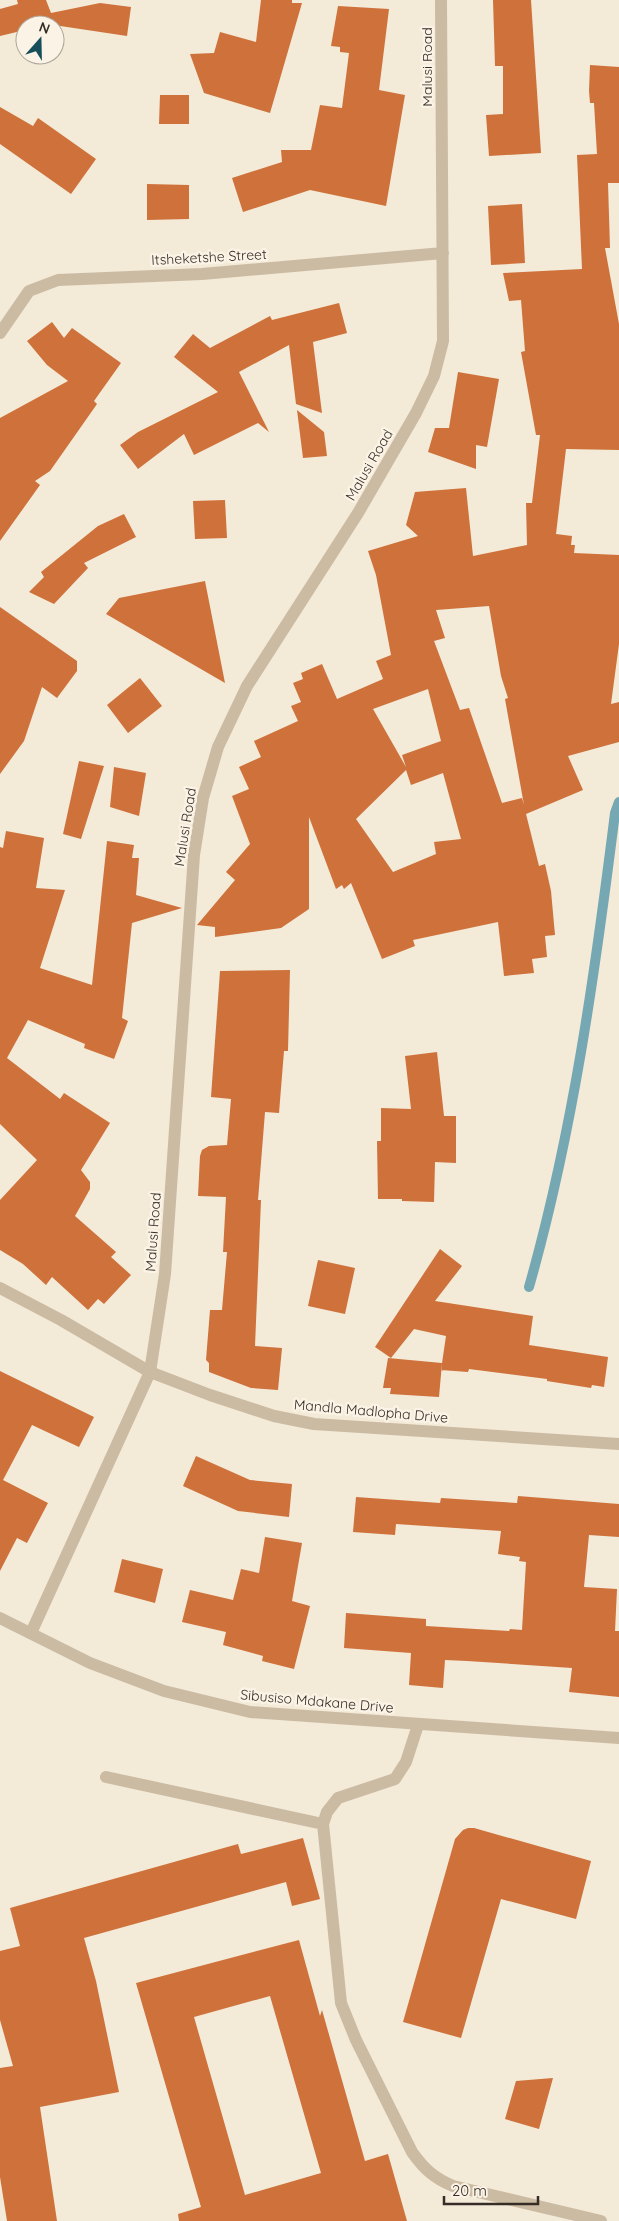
<svg xmlns="http://www.w3.org/2000/svg" width="619" height="2221" font-family="Quicksand,sans-serif">
  <style>
    .lines { fill: none; stroke-linecap: round; stroke-linejoin: round }
    .stream { stroke: #75a8b2; stroke-width: 10 }
    .building { fill: #cf713a; fill-rule: evenodd }
    .service { stroke: #ccbba3; stroke-width: 12 }
    .minor { stroke: #ccbba3; stroke-width: 12 }
    .tertiary { stroke: #ccbba3; stroke-width: 12 }
    .labels { text-anchor: middle; stroke-width: 5; stroke-linejoin: round; paint-order: stroke }
    .street-label { font-size: 14px; fill: #362d26; stroke: #fbf3e5 }
  </style>
  <rect width="100%" height="100%" fill="#f3ead8"/>
  <g class="lines">
    <!-- stream -->
    <path class="stream" d="M529 1287C573 1132 595 973 615 813L619 802"/>
  </g>
  <!-- building -->
  <path class="building" d="M17 0H46L51 13 100 3 131 7 127 36 47 24 25 25V30L0 36V9L18 4Z
    M261 0H292V3H302L270 113 204 93 190 54 214 53 220 32 256 42Z
    M493 0H531L541 153 489 156 486 115 503 114V66H495Z
    M338 6 389 9 379 90 405 95 386 206 310 190 243 212 232 178 282 162 281 150H311L320 105 342 108 349 53 340 52V47L331 46Z
    M590 65 619 67V183H608L610 248H605L619 324V450L566 449 556 534 572 536 571 545H575L574 553 619 555V644L611 704 619 702V742L568 756 583 790 526 814 539 866 545 864 551 891 555 935 545 936 547 957 532 959 534 973 504 976 498 922 413 940 415 946 382 959 351 883 344 889 342 885 336 889 309 817V909L281 928 215 937V927L197 925 235 880 226 872 250 844 232 796 249 789 239 767 261 757 254 741 298 721 291 706 301 702 293 683 303 679 301 673 322 664 337 699 383 679 376 661 391 655 376 575 368 551 418 536 406 525 415 492 466 488 473 556 527 545 526 503H532L540 435H536L521 352 525 351 521 300 509 301 503 273 582 269 577 155 597 154 594 103H590L589 91ZM489 606 501 676 508 698 505 699 524 805 522 798 502 803 469 708 460 710 434 641 445 638 436 610ZM428 689 441 741 402 755 406 767 373 709ZM406 770 411 785 443 773 461 839 434 842 436 854 393 872 356 819Z
    M160 95H189V124H159Z
    M0 107 33 126 38 118 96 159 71 194 0 144Z
    M147 184 189 185V219L147 220Z
    M522 204 525 263 491 265 488 206Z
    M339 303 347 333 313 342 322 413 296 404 289 345 239 372 269 432 258 423 194 455 184 434 138 469 120 445 138 432 218 392 174 357 193 334 210 348 270 316 272 320Z
    M52 322 64 338 72 328 121 363 94 401 97 404 50 471 35 481 40 485 0 541V418L68 381 47 365 27 341Z
    M458 372 499 379 487 447 476 445V469L428 452 435 428H449Z
    M297 410 324 432 327 456 303 458Z
    M225 500 227 538 195 539 193 501Z
    M124 514 136 537 84 563 88 568 54 604 29 592 44 577 41 572 98 526Z
    M205 581 225 683 106 614 119 598Z
    M0 607 77 661V671L57 698 42 687 24 741 0 774Z
    M140 678 162 706 128 733 107 705Z
    M79 761 104 766 81 839 63 834Z
    M114 767 146 773 139 816 110 807Z
    M6 831 44 838 36 888 65 890 40 968 92 985 107 841 134 845 132 858H139L136 895 182 908 132 923 122 1018 128 1021 114 1059 84 1048 85 1044 28 1020 7 1058 60 1099 64 1093 110 1123 81 1170 90 1182V1189L75 1216 116 1252 111 1257 131 1275 104 1304 98 1299 88 1310 52 1277 46 1285 23 1264 0 1250V1200L37 1160 0 1124V847L3 848Z
    M290 970 288 1051H284L279 1113 265 1112 258 1200H261L255 1346 282 1348 278 1390 251 1388 209 1372V1363L206 1360 210 1310H222L227 1252H223L226 1197 198 1196 200 1156 202 1150 209 1146 227 1145 231 1099 211 1097 220 971Z
    M437 1052 444 1116H456V1163L435 1162 434 1202 402 1201V1199H378L377 1141H381V1108L411 1109 405 1056Z
    M440 1249 462 1266 435 1301 533 1316 529 1345 608 1357 604 1387 592 1385 591 1388 547 1381V1379L469 1369 468 1372 441 1370 446 1336 414 1329 391 1358 375 1347Z
    M318 1260 355 1268 345 1314 308 1306Z
    M388 1358 442 1363 439 1397 390 1394 391 1388H383Z
    M0 1371 94 1417 79 1447 32 1425 3 1480 48 1503 27 1543 17 1538 0 1571Z
    M196 1456 250 1480 292 1484 289 1517 238 1511 183 1486Z
    M518 1496 619 1504V1537L589 1535 584 1587 617 1589 615 1631H619V1697L569 1692 572 1668 467 1661 445 1660 443 1688 409 1685 411 1653 344 1648 346 1613 426 1619V1626L509 1631 510 1629 522 1630 526 1562 519 1561 520 1557 498 1554 501 1531 396 1524 395 1535 353 1532 356 1497 440 1503 441 1498 517 1503Z
    M265 1537 302 1543 292 1601 310 1606 294 1669 262 1661 263 1656 223 1645 226 1632 182 1622 190 1590 233 1600 241 1569 259 1573Z
    M122 1559 163 1569 155 1603 114 1592Z
    M468 1828H474L591 1861 576 1919 501 1899 461 2038 403 2022 455 1839 463 1830Z
    M303 1838 320 1899 292 1906 286 1882 84 1938 96 1981 119 2092 40 2107 57 2221H7L0 2177V2068L13 2066 0 2020V1951L20 1946 10 1908 238 1844 241 1854Z
    M299 1940 320 2016 322 2010 365 2161 388 2154 407 2221H179L178 2214 201 2207 136 1983ZM270 1996 321 2173 245 2195 194 2017Z
    M553 2078 539 2129 505 2119 516 2081Z"/>
  <g class="lines">
    <!-- service -->
    <path class="service" d="M418 1725 406 1762 395 1779 338 1798 327 1812 323 1824 341 2003 356 2040 412 2152C424 2169 434 2178 453 2186L601 2221
      M106 1777 323 1824"/>
    <!-- minor -->
    <path class="minor" d="M0 333 29 291 58 280 202 274 443 253
      M0 1288 61 1320 150 1372 210 1395 274 1416 314 1424 619 1444
      M31 1633 150 1372 165 1274 194 855 203 798 218 747 247 686 358 513 416 413 434 376 443 341 441 0"/>
    <!-- tertiary -->
    <path class="tertiary" d="M0 1618 90 1663 164 1691 250 1712 619 1738"/>
  </g>
  <g class="labels">
    <!-- street labels -->
    <g class="street-label">
      <text transform="translate(427 67) rotate(-90)" y="5">Malusi Road</text>
      <text transform="translate(209 257) rotate(-3)" y="5">Itsheketshe Street</text>
      <text transform="translate(369 465) rotate(-60)" y="5">Malusi Road</text>
      <text transform="translate(185 827) rotate(-81)" y="5">Malusi Road</text>
      <text transform="translate(153 1232) rotate(-86)" y="5">Malusi Road</text>
      <text transform="translate(371 1411) rotate(5)" y="5">Mandla Madlopha Drive</text>
      <text transform="translate(317 1701) rotate(5)" y="5">Sibusiso Mdakane Drive</text>
    </g>
  </g>
  <!-- north arrow -->
  <g transform="translate(40 40) rotate(20)"><circle r="24" fill="#fbf3e5" stroke="#aca499"/>
  <path d="M0-4L9 19L0 12L-9 19Z" fill="#184e5b"/>
  <text y="-8" font-size="14" font-weight="bold" text-anchor="middle" fill="#362d26">N</text>
  </g>
  <!-- scale -->
  <path d="M444 2196v8h94v-8" fill="none" stroke="#362d26" stroke-width="2.5"/>
  <text x="452" y="2196" font-size="15" fill="#362d26" stroke="#fbf3e5" stroke-width="4" paint-order="stroke">20 m</text>
</svg>
